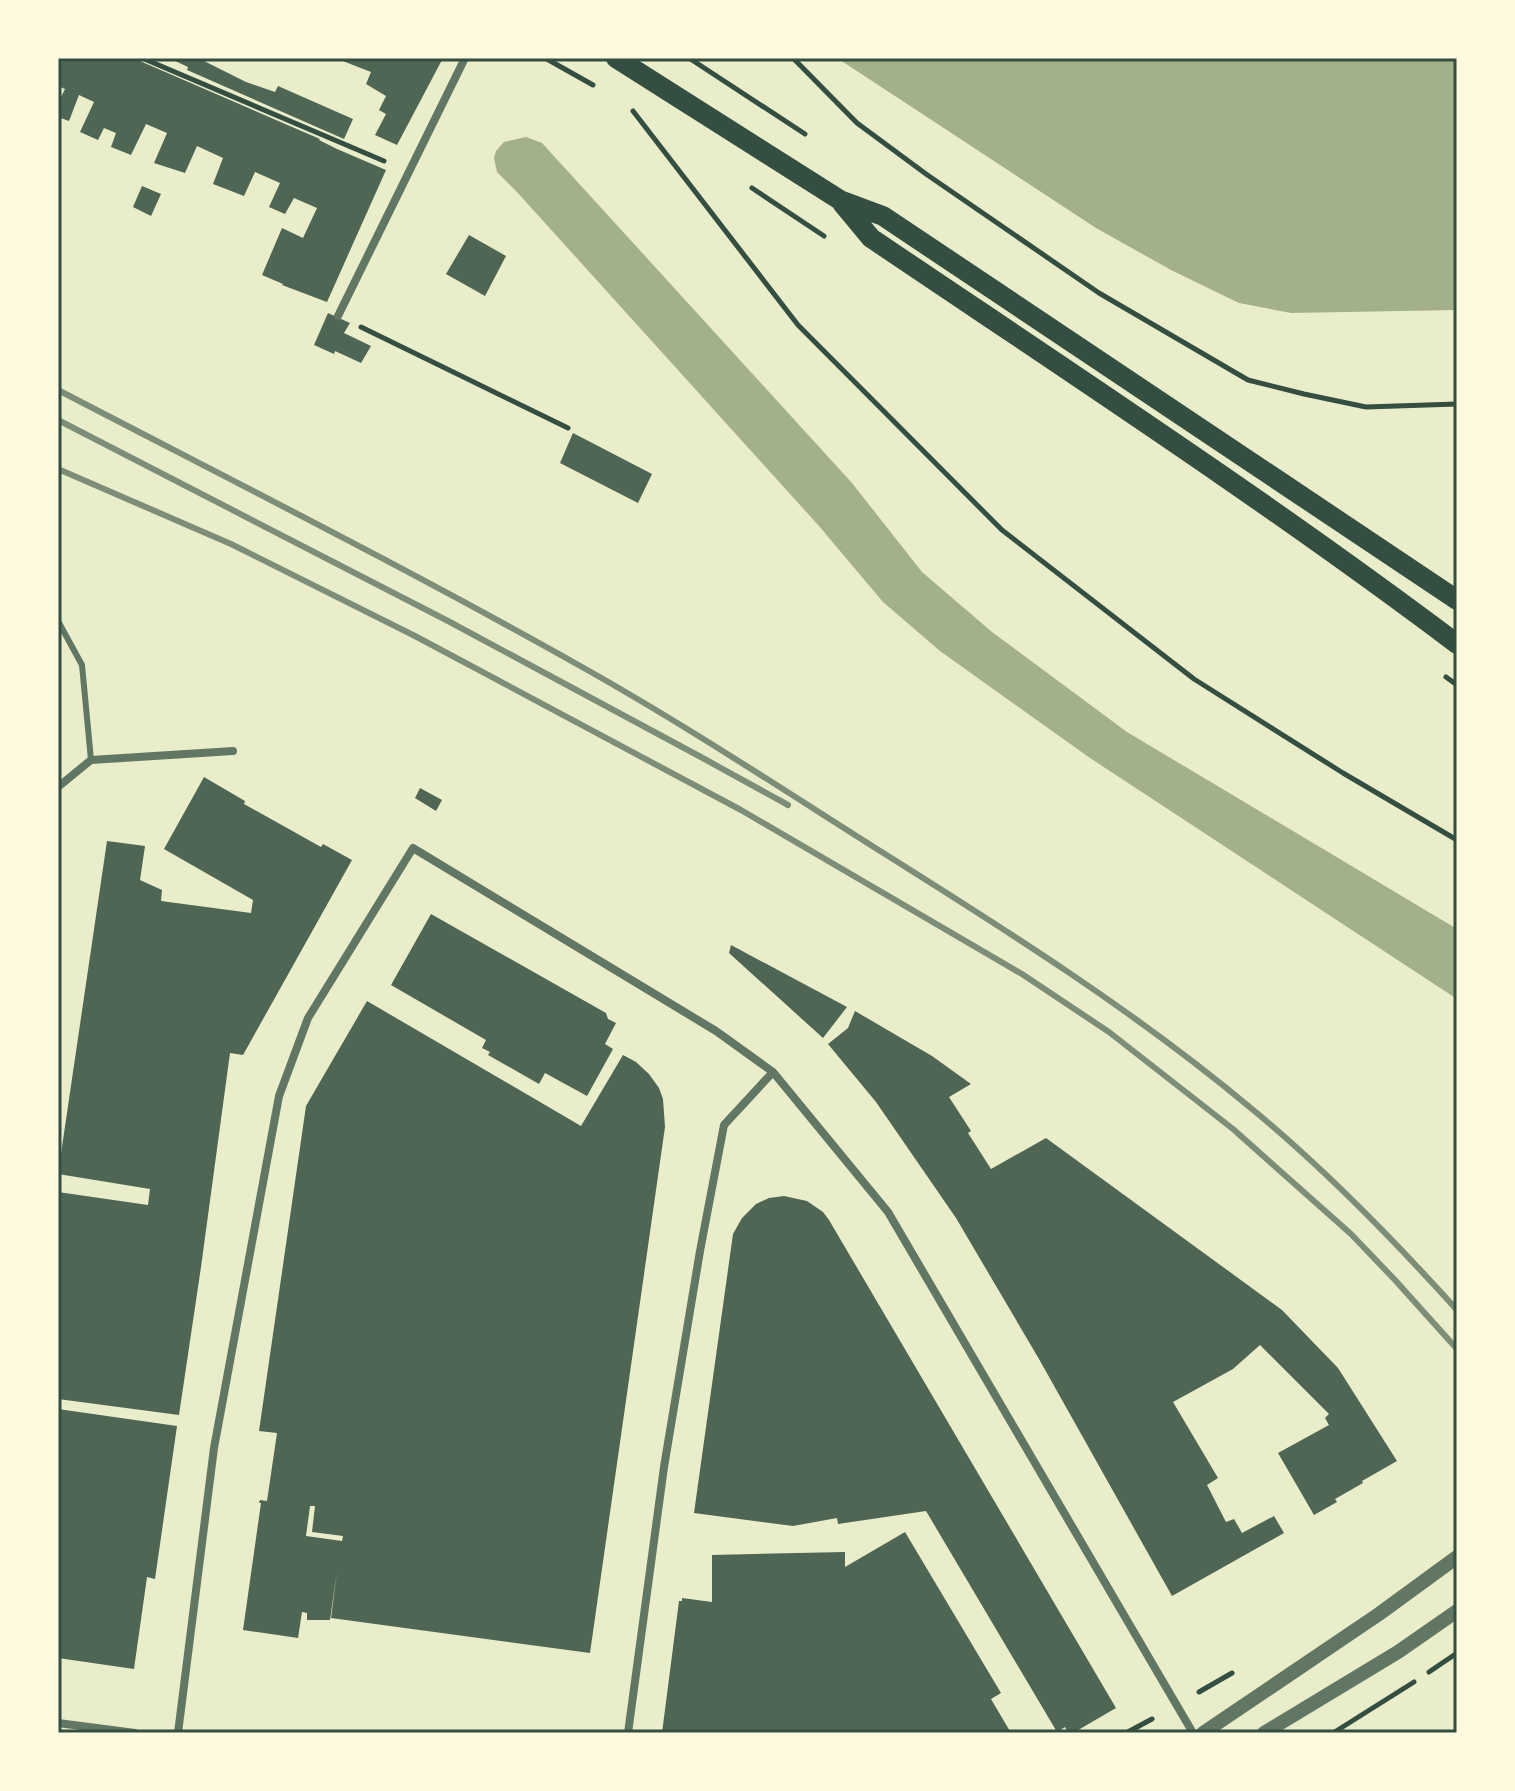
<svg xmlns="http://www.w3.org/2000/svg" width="1515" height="1791" font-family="Merriweather,serif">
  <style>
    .water { fill: #a3b18a }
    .building { fill: #4f6655; fill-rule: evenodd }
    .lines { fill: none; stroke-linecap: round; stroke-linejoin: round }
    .path { stroke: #344e41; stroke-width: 5 }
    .service { stroke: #617663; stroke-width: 6 }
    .minor { stroke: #617663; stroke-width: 8 }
    .tertiary { stroke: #617663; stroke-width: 14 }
    .primary { stroke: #344e41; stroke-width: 20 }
    .rail { stroke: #7c8e77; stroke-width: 6 }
    .neatline { fill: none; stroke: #344e41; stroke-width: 3 }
  </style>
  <rect width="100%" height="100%" fill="#e9edc9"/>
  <!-- water -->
  <path class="water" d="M837 58H1403L1457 60V310L1291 313 1239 303 1171 270 1096 228Z
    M526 137 542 143 852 483 922 572 992 632 1127 732 1457 929V999L1090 758 940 651 883 602 819 526 517 192 497 172 494 158 496 151 504 142Z"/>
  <!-- building -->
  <path class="building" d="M58 58H133L320 139 319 140 337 149 386 170 327 302 282 285 283 284 262 275 282 228 303 238 317 208 294 198 285 214 269 207 280 183 255 172 244 196 213 184 223 158 197 146 185 173 154 163 167 133 146 124 131 155 111 147 116 133 104 128 98 140 80 132 94 102 79 95 69 121 58 117V103L65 89 58 86Z
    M174 58H198L246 82 275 92 278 86 353 119 344 139 187 70 188 67 173 60Z
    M335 58H443L397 145 375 135 386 114 379 110 386 96 366 84 371 72Z
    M142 186 161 194 151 216 133 207Z
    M469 235 506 256 485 296 446 274Z
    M328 313 350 323 344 333 371 346 361 363 335 351 334 354 314 345Z
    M573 433 652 474 638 503 560 463Z
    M204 777 245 801 244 804 321 847 323 844 352 860 243 1055 230 1053 201 1267 179 1415 58 1399V1192L148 1205 150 1189 58 1174 107 841 145 846 140 880 162 890 161 901 251 913 253 900 164 849Z
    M420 788 442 800 436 811 415 798Z
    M431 914 606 1013 608 1019 616 1023 605 1044 613 1049 587 1096 545 1073 539 1084 488 1055 490 1052 482 1048 486 1040 391 985Z
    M731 945 847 1007 823 1038 729 953Z
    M367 1001 581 1126 623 1055 636 1062 649 1074 659 1088 663 1099 665 1127 590 1653 331 1618 337 1571 330 1620H307V1613L302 1612 298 1638 243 1630 261 1503H259L260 1500 267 1501 277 1433 259 1431 306 1106ZM310 1506H315L312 1532 343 1536 342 1541 306 1536Z
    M855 1011 932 1056 971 1084 949 1097 971 1131 968 1133 991 1169 1046 1138 1282 1310 1338 1368 1397 1461 1362 1481 1363 1483 1335 1499 1337 1502 1314 1515 1278 1453 1329 1425 1325 1418 1329 1414 1260 1345 1233 1369 1173 1402 1218 1478 1207 1485 1226 1522 1234 1519 1242 1533 1274 1516 1284 1533 1172 1596 1039 1359 956 1218 876 1102 828 1044 848 1028Z
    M784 1196 807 1201 823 1212 829 1220 1116 1708 1073 1733H1068L1065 1727 1057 1732 926 1511 838 1524 837 1518 793 1526 694 1513 733 1234 742 1218 756 1204 769 1198Z
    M58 1409 177 1426 155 1579 147 1577 134 1669 58 1658Z
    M905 1532 1001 1693 991 1699 1011 1733H662L679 1601H682V1598L712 1602V1555L845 1552V1567Z"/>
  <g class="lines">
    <!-- path -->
    <path class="path" d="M142 58 384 161
      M545 58 593 85
      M689 58 805 134
      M793 58 857 123 926 174 1099 293 1248 380 1304 394 1366 407 1457 404
      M633 111 798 325 1002 530 1194 679 1343 773 1457 840
      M752 188 824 236
      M361 327 568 428
      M1446 677 1457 685
      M1429 1672 1457 1653
      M1199 1692 1232 1673
      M1126 1733 1152 1719
      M1333 1733 1414 1682"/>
    <!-- service -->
    <path class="service" d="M58 621 82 665 91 760"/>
    <!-- minor -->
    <path class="minor" d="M338 316 465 58
      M58 787 91 760 233 751
      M58 1723 135 1733
      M178 1733 214 1448 279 1096 308 1018 413 848 716 1031 773 1072 888 1212 1193 1733
      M628 1733 664 1467 700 1251 724 1125 773 1072"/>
    <!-- tertiary -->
    <path class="tertiary" d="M1203 1733 1379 1614 1457 1557
      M1264 1733 1398 1652 1457 1611"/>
    <!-- primary -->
    <path class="primary" d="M616 58 840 200 883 216 1457 600
      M842 203 871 238C1068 371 1267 501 1457 644"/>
    <!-- rail -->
    <path class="rail" d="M58 390C233 481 410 570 582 667 682 723 779 787 877 849 1006 930 1135 1011 1252 1109 1326 1170 1393 1239 1457 1310
      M58 420 448 621 699 756 788 805
      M58 469 231 544 415 636 741 810 1022 974 1109 1032 1233 1129 1351 1234 1395 1280 1457 1349"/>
  </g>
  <!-- border -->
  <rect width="1515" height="1791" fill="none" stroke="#fefae0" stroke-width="120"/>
  <rect x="60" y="60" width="1395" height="1671" class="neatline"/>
</svg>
